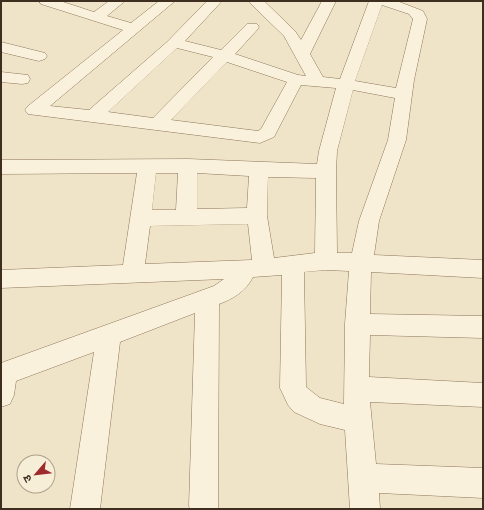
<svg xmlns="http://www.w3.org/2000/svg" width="484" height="510" font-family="'IBM Plex Serif','Noto Sans Devanagari',serif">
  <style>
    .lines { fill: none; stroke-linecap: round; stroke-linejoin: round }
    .minor-casing { stroke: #8d765c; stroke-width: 1 }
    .minor { fill: #faf1dc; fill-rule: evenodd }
  </style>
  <rect width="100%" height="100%" fill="#f0e4c8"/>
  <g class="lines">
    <!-- minor casing -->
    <g class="minor-casing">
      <path id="minor" d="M39 1H60L94 12 109 1H125L107 16 131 23 159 1H175L50 106 89 110 167 42 207 1H222L185 41 221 50 247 24H257L259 27 257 30 235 54 298 75 306 76 284 36 248 1H264L295 31 301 40 322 1H336L310 54 323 77 340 79 369 1H397L423 11 427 19 414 80 406 140 379 221 374 255 483 260V278L371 272 370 314 483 316V338L370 335 369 377 483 383V407L370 402 376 464 483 468V498L379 493 380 509H350L345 430 320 424 294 412 288 405 280 388 282 275 253 277C246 291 233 299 219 304L218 509H190L189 506 195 313 120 342 100 509H70L94 352 16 381 14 395 10 404 1 407V363L214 286 224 279 1 288V270L123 265 137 173 1 174V160L188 159 317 164 319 151 336 88 301 85 274 137 260 143 28 114 25 110 28 106 123 30 41 4ZM382 5 409 14 413 19 396 88 355 81ZM177 48 213 57 153 118 108 112ZM227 62 287 82 261 129 258 131 171 120ZM353 90 395 98 388 140 359 221 352 253H337L336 171 337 151ZM156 173H178L176 210H152ZM197 173 249 176 247 208 197 209ZM268 177 316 178 315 253 274 258 267 216ZM248 224 252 260 145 264 150 226ZM326 270 349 271 345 324 344 404 320 398 306 387 304 272Z
        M1 42 45 53 47 56 45 59 39 61 1 52Z
        M1 72 28 75 30 79 28 83 22 84 1 82Z"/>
    </g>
    <!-- minor -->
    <use href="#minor" class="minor"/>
  </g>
  <!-- border -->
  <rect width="484" height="510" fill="none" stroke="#3d2e20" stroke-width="4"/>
  <!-- north arrow -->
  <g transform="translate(36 474) rotate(242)"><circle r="19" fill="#f7eed8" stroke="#ada18e"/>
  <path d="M0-3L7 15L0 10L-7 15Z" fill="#9e2a2b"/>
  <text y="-6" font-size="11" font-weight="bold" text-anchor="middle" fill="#3d2e20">उ</text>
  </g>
</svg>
